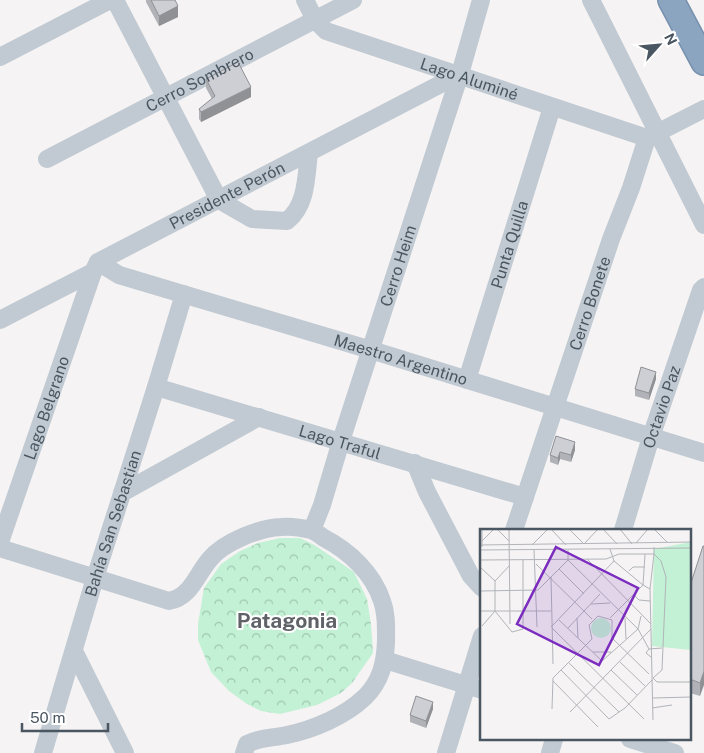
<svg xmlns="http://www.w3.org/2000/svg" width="704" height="753" font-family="'Public Sans',sans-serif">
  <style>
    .park { fill: url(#park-crowns) }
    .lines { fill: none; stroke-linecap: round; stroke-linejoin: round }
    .highway-casing { stroke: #7690ad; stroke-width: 28 }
    .minor { stroke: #c1cad2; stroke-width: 18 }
    .highway { stroke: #8ba5c1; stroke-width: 25 }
    .wall { fill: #b0b2b7 }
    .shaded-wall { fill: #909195 }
    .building { fill: #cdcfd5; stroke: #909195 }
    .labels { text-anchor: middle; stroke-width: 4; stroke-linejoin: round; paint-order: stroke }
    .street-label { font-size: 16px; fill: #4a5661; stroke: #fff }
    .district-label { font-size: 21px; font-weight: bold; fill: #5f6368; stroke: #fff }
    .inset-road { fill: none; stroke: #b1b4b9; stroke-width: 1 }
    .view { fill: #7b2cbf; fill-opacity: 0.15; stroke: #7b2cbf; stroke-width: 2.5 }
    .inset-edge { fill: none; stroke: #4a5661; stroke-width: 2.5 }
  </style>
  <defs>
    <pattern id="park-crowns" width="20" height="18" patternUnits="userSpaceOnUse" patternTransform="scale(1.25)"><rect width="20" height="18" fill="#c3f1d5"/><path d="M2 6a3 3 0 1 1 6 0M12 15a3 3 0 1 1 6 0" fill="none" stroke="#a0c6b0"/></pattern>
  </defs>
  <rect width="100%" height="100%" fill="#f5f3f3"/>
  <!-- park -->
  <path class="park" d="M280 538H300L316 546 354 572 367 599 371 624 373 653 352 683 341 693 317 705 280 714 261 711 247 704 229 691 211 672 198 640V624L204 588 221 564 240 551 258 543Z"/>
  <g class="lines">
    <!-- highway casing -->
    <g class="highway-casing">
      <path id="highway" d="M671 0 704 62"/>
    </g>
    <!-- minor -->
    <g class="minor">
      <path d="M115 0 219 200 252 219 287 221C307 205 306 177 309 153"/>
      <path id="s1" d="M305 0 315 20 326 31 647 138"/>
      <path d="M591 0 704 225"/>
      <path d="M0 57 110 0"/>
      <path id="s2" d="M47 159 353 0"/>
      <path id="s3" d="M98 262 119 275 371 350 704 453"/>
      <path id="s4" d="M0 320 93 272 98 262 460 74"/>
      <path id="s5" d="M467 380 552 107"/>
      <path id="s6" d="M156 387 525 497"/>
      <path d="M415 463 427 492 471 576 482 588"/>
      <path d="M122 493 259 417"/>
      <path id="s7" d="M312 530 322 505 341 441 460 74 481 0"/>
      <path id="s8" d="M514 530 611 239 631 188 647 138 704 109"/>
      <path id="s9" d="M623 530 651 437 701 290 704 287"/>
      <path id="s10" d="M0 542 93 272"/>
      <path d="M0 548 169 601C191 597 196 575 210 559 224 542 259 528 281 527 290 526 303 528 311 530 316 532 320 535 324 538 349 551 373 573 382 601 387 614 386 628 386 642 385 663 381 681 365 697 345 716 315 729 287 735 273 738 260 737 247 744L244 753"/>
      <path d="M74 651 125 753"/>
      <path d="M385 660 482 690"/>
      <path d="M630 739 675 753"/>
      <path id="s11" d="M43 753 95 578 156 387 184 294"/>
      <path d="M446 753 482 636"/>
      <path d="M550 753 554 739"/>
    </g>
    <!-- highway -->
    <use href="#highway" class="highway"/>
  </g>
  <!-- wall -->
  <path class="wall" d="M146 0H175L178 17 159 26 146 2Z
    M206 79 251 97 201 122 199 119V109L212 99 206 88Z
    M656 379 649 400 635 396V389Z
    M556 436 575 450 571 462 560 459 558 465 550 462V455Z
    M703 546 700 696 690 693V586Z
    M433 709 426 728 410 722V715Z"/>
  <!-- shaded-wall -->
  <path class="shaded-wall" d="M178 6V17L159 26V16Z
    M251 87V97L201 122V112Z
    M656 372V379L649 400V393Z
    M575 442V450L571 462V455Z
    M560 452V459L558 465V458Z
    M704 671V685L700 696V683Z
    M433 702V709L426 728V721Z"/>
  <!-- building -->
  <path class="building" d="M151 0H175L178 6 159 16Z
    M238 62 251 87 201 112 199 109 215 96 206 79Z
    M641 367 656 372 649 393 635 389Z
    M556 436 575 442 571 455 560 452 558 458 550 455Z
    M703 546H704V671L700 683 690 679V586Z
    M416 696 433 702 426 721 410 715Z"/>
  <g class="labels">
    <!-- street labels -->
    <g class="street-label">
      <text dy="6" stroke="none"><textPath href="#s1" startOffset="189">Lago Aluminé</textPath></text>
      <text dy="6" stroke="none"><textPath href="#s2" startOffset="172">Cerro Sombrero</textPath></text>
      <text dy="6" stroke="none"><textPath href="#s4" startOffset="261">Presidente Perón</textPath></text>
      <text dy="6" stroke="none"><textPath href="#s5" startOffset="142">Punta Quilla</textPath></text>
      <text dy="6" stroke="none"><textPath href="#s7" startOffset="278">Cerro Heim</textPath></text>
      <text dy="6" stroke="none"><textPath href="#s8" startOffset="239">Cerro Bonete</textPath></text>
      <text dy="6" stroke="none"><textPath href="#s3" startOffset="319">Maestro Argentino</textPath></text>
      <text dy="6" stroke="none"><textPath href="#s10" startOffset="142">Lago Belgrano</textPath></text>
      <text dy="6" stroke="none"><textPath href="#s9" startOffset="129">Octavio Paz</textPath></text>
      <text dy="6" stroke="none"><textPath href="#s6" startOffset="192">Lago Traful</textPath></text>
      <text dy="6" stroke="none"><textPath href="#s11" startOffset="240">Bahía San Sebastian</textPath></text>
    </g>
    <!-- district labels -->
    <g class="district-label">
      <text x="287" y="628">Patagonia</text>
    </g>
  </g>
  <!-- overview -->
  <g transform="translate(480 529)">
    <rect width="211" height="211" fill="#f5f3f3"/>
    <path d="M211 13V121L172 117 174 20Z" fill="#c3f1d5"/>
    <path d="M111 99a10 10 0 1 1 20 0a10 10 0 1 1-20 0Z" fill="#c3f1d5"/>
    <path class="inset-road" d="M2 0V18M17 0 29 12M29 0 30 95M71 0 86 16M89 0 103 14M123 0 137 15M140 0 152 15M174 0 187 13M2 12 14 0M156 14 168 0M104 15 118 0M0 16 212 13M52 16 68 0M0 21 212 19M54 21 57 98M88 21V31L158 100 169 120M165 25 163 56 170 60 173 191M107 30 171 95M0 31 126 30 139 25H174V18M56 35 112 90M30 36 15 52V82L32 103 43 100V30M0 38 15 52M79 40 104 65M149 42 153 38H165M71 48 73 135M170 60 174 25 181 32 186 48 182 141 173 149 177 153M0 62 58 61 88 31M154 66 159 71 170 72M111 75 130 74M0 82H71M97 89 98 109M130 89 163 56 134 32 130 20M145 89 146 110M79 91 122 132 158 100 161 87M2 97 15 82M71 98 134 32M72 99 164 190M88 99 120 65M113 123H131M171 128 166 124 169 120 182 119M88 133 139 183M140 133 165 157M81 141 129 190 145 179 172 151M131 141 157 166M73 152 118 198M177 153H212M172 169 212 168M172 179 192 176M72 180 73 149 112 110 109 96 118 87 132 91V109L169 145M90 183 171 100"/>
    <path class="view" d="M76 18 158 59 119 136 37 95Z"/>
    <rect width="211" height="211" class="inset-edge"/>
  </g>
  <!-- north arrow -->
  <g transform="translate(659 45) rotate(63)" stroke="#ffffff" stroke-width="4" paint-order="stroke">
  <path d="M0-4L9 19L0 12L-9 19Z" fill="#4a5661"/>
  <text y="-8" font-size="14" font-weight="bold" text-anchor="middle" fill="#4a5661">N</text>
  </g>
  <!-- scale -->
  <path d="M22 723v8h86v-8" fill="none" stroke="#4a5661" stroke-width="2.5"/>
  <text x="30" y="723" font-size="15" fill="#4a5661" stroke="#ffffff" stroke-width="4" paint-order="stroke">50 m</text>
</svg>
